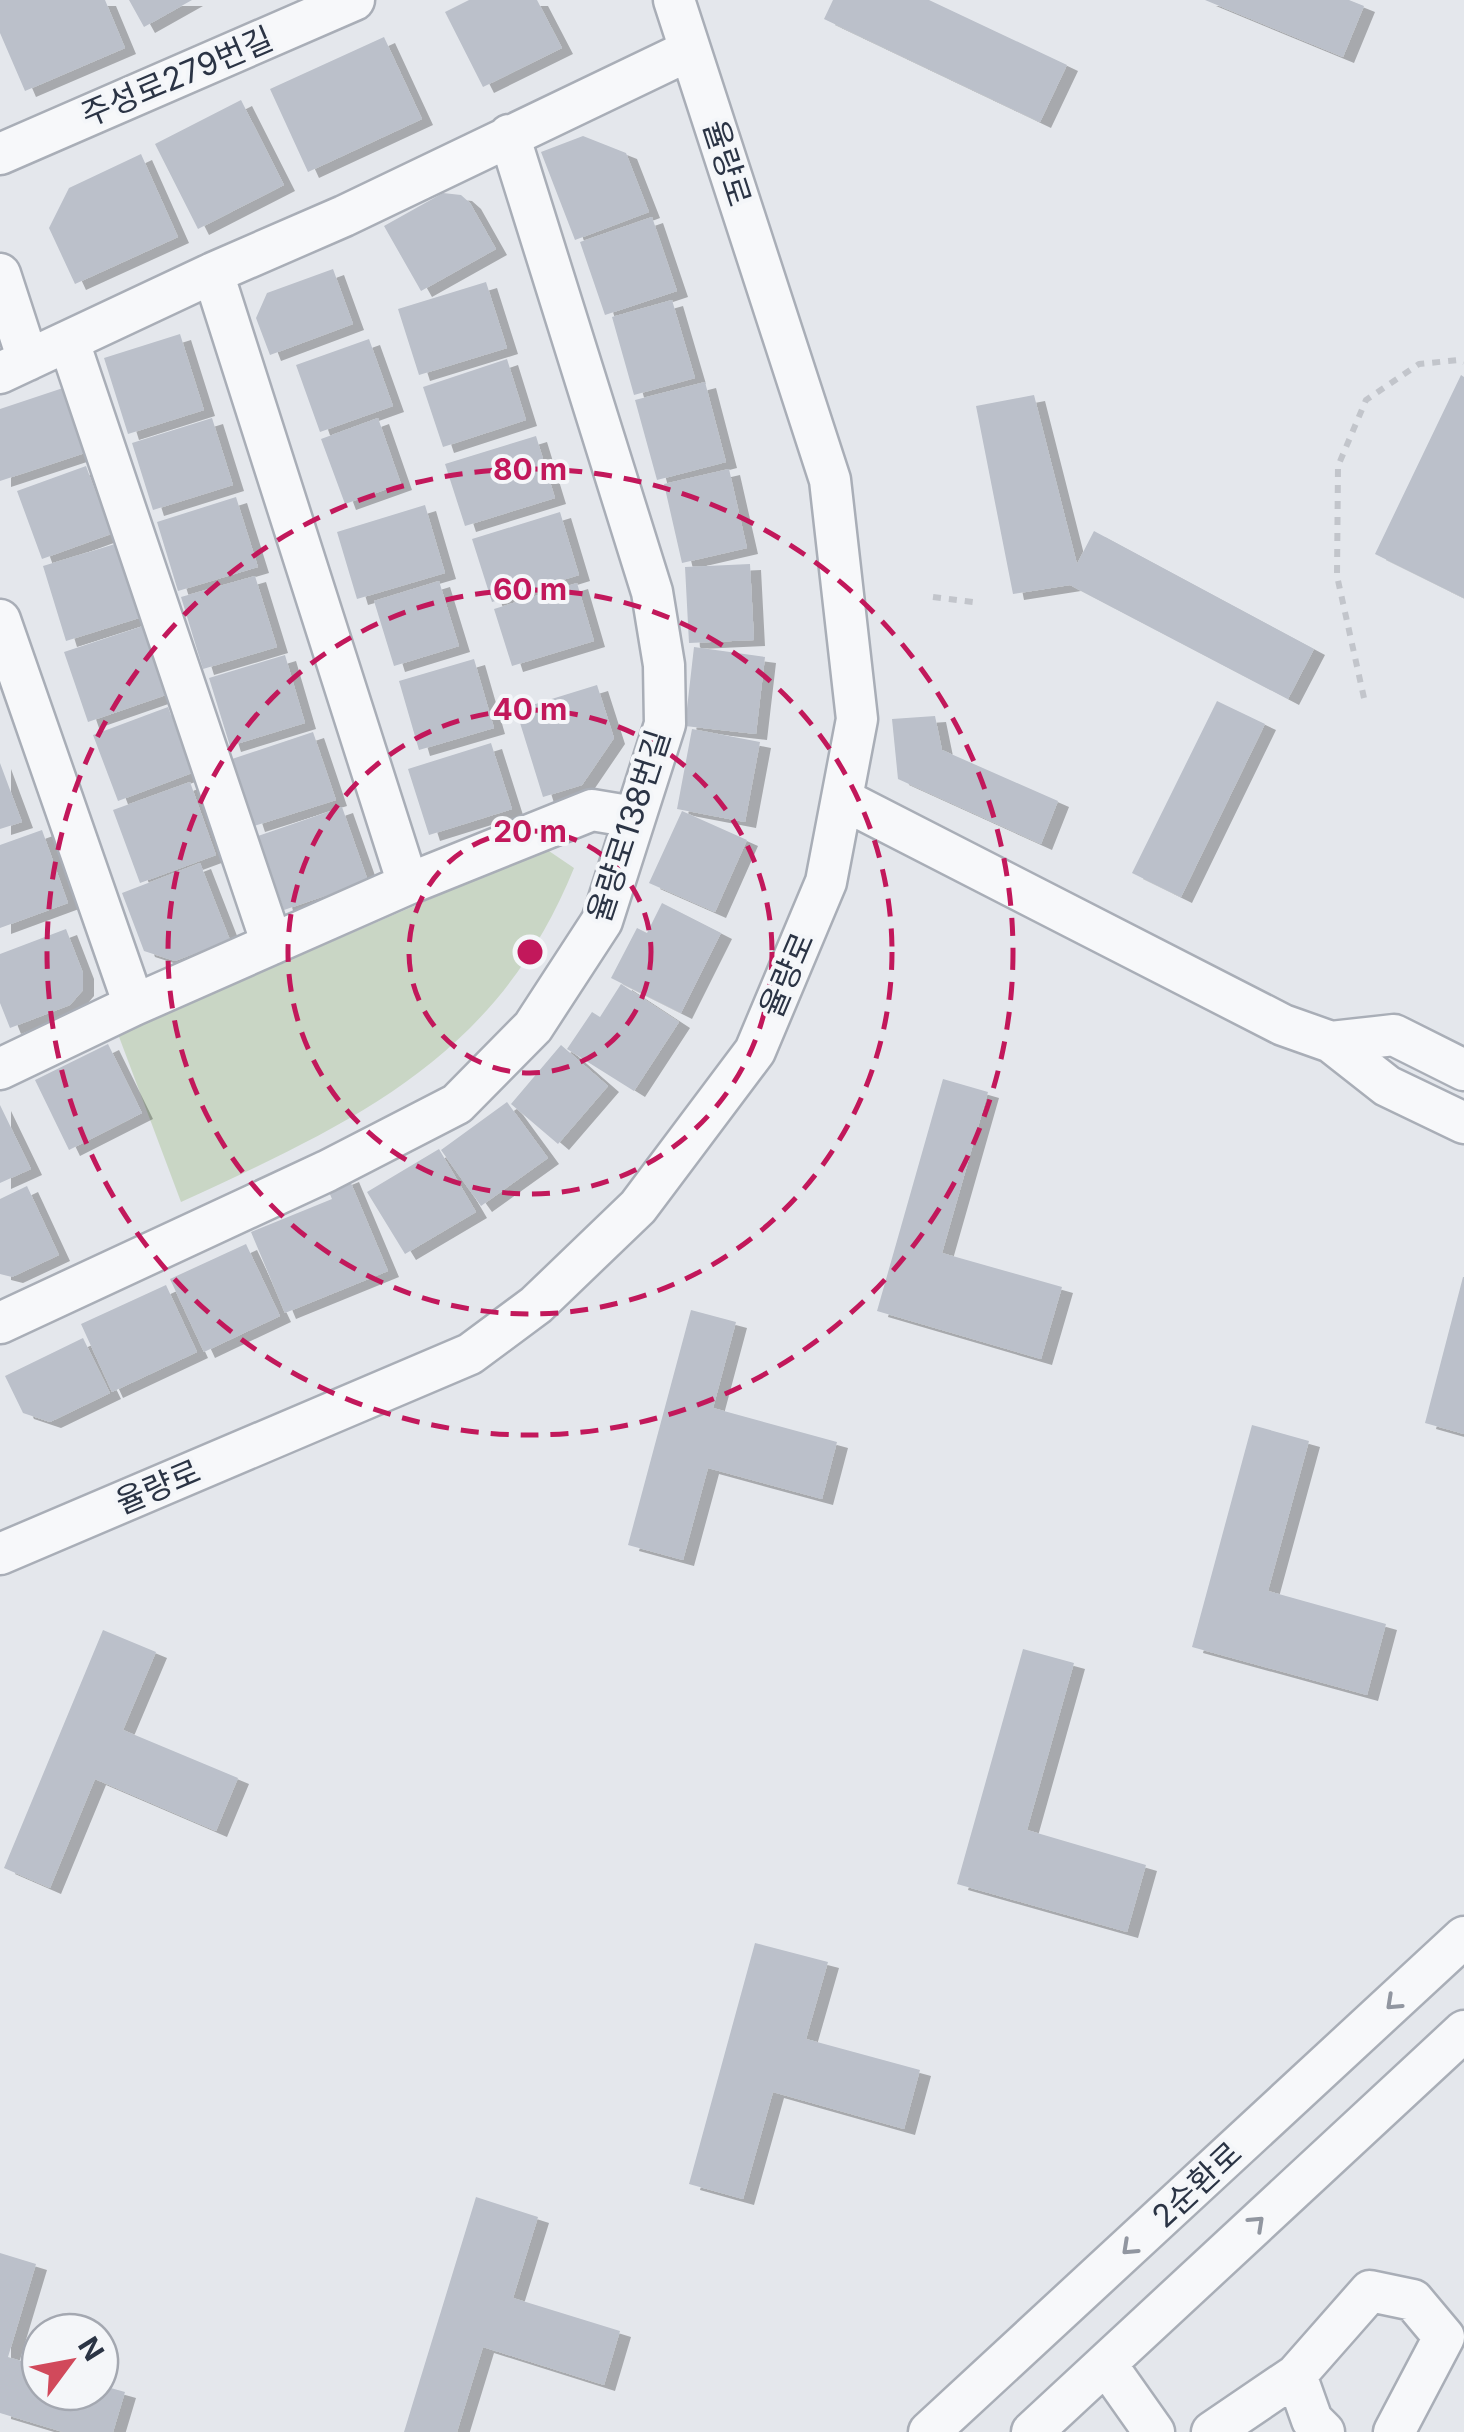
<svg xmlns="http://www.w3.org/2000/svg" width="1464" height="2432" font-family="Inter,'Noto Sans KR',sans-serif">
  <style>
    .green { fill: #c9d6c5 }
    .building { fill: #bbc0ca; filter: url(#shadow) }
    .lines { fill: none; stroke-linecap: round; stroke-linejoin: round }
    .minor-casing { stroke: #a9aeb7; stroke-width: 45 }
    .path { stroke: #c2c5cb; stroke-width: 6; stroke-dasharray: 8 8; stroke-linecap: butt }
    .minor { stroke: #f7f8fa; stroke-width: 40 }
    .oneway { stroke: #9196a0 }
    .ring { fill: none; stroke: #c2185b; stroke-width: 5; stroke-dasharray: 18 12 }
    .labels { text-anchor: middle; stroke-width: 8; stroke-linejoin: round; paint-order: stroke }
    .street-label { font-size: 32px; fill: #2b3445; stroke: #f4f6f9 }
    .centre { fill: #c2185b; stroke: #f4f6f9; stroke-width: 5 }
    .ring-label { font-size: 30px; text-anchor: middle; font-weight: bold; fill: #c2185b; stroke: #f4f6f9; stroke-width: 8; stroke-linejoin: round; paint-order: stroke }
  </style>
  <defs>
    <filter id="shadow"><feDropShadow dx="11" dy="6" stdDeviation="0" flood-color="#0004"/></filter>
  </defs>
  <rect width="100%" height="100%" fill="#e4e7ec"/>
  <!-- green -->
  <path class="green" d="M546 849 574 868C497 1058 356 1121 181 1202L118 1034Z"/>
  <!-- building -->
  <path class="building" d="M0 0H105L125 48 25 91 0 33Z
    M129 0H192L144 27Z
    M469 0H537L562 48 483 87 445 12Z
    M833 0H929L1067 65 1040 122 824 19Z
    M1205 0H1349L1364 6 1343 57Z
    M384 37 422 119 308 172 270 89Z
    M241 100 284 185 198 229 155 144Z
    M583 136 626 153 649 212 575 240 541 152Z
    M141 154 178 237 75 284 49 228 69 188Z
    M443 193 461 195 470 203 496 249 421 291 384 226Z
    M652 217 677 291 605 315 580 242Z
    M333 269 353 324 270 355 256 318 267 293Z
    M486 282 507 348 419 375 398 309Z
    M672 300 695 378 634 395 612 317Z
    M180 334 204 410 128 434 104 358Z
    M369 339 393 406 320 432 296 365Z
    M507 359 526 420 443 447 423 387Z
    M1461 375 1464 377V598L1375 554Z
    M705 382 726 462 657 480 635 400Z
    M69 386 91 451 0 481V409Z
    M1034 395 1077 564 1094 531 1314 649 1288 699 1070 585 1013 594 976 406Z
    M212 418 233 485 153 510 132 443Z
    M378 418 401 484 345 504 321 439Z
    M536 436 555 498 465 526 445 464Z
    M86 466 111 534 42 559 17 491Z
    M729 469 747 548 682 563 664 484Z
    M236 497 258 567 178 591 157 522Z
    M425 505 445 573 357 599 337 532Z
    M560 512 579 575 492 602 472 539Z
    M115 544 139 618 66 641 43 566Z
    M750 564 754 640 689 643 685 567Z
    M255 576 277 647 203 669 181 597Z
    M439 581 459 646 394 666 374 601Z
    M577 583 594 641 512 666 494 609Z
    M143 626 166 695 88 722 64 652Z
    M694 647 765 657 756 734 685 726Z
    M285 655 305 723 230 746 209 678Z
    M474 659 494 728 419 750 399 681Z
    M597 685 614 738 582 785 543 797 516 710Z
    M1217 701 1265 724 1181 897 1132 873Z
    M168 707 192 773 118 801 93 735Z
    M935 716 942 750 1058 801 1041 844 898 779 892 719Z
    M692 729 760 742 745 822 677 809Z
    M313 732 336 800 254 826 232 759Z
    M491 743 512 809 429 835 408 769Z
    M0 763 22 822 0 829Z
    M190 782 216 855 140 883 113 810Z
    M342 807 368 881 284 910 258 836Z
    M682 811 747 840 715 912 649 883Z
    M42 830 68 903 0 928V845Z
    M200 863 230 940 175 961 144 951 122 893Z
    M662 903 721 933 681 1013 611 978 637 928 647 933Z
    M66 929 83 973V990L70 1005 10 1028 0 1003V954Z
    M621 984 679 1022 634 1091 567 1049 592 1012 600 1017Z
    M108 1044 142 1113 69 1150 35 1080Z
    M561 1045 608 1086 558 1144 511 1104Z
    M943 1079 988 1092 942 1253 1062 1287 1041 1359 877 1311Z
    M507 1102 548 1158 481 1206 441 1150Z
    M0 1105 31 1169 0 1183Z
    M439 1149 476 1212 405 1254 367 1192Z
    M348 1176 388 1271 285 1313 251 1232 332 1199 326 1185Z
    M27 1186 59 1255 12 1277 0 1274V1199Z
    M246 1244 280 1316 204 1352 170 1279Z
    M1463 1277H1464V1434L1425 1423Z
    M166 1285 197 1352 112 1392 81 1324Z
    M691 1310 736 1322 713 1408 837 1442 822 1499 708 1468 683 1560 628 1545Z
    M83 1338 110 1393 50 1422 23 1413 5 1376Z
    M1252 1425 1309 1441 1268 1591 1386 1624 1367 1695 1192 1647Z
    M103 1630 156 1652 123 1730 238 1778 216 1831 95 1779 50 1888 4 1868Z
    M1023 1649 1074 1663 1027 1830 1146 1865 1127 1932 957 1884Z
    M755 1943 828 1962 806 2039 920 2070 904 2129 773 2092 743 2199 689 2184Z
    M476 2197 538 2217 513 2298 620 2331 604 2385 483 2347 457 2432H404Z
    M0 2253 36 2264 8 2357 40 2367V2392H100V2385L125 2392 113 2432H63L0 2413Z"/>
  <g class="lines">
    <!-- minor casing -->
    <g class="minor-casing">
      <path id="minor" d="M0 154 354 0
        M213 273 408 884
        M0 274 28 360
        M69 342 272 944
        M0 373 213 273 344 216 690 50
        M0 620 134 1005
        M842 799 1283 1025 1331 1042 1387 1086 1464 1123
        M1331 1042 1394 1035 1464 1070
        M0 1069 134 1005 408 884 592 810 634 817
        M0 1323 327 1171 457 1104 533 1027 602 921 665 724 664 665 652 592 509 135
        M0 1554 470 1354 536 1305 638 1207 755 1051 826 882 857 719 830 480 674 0
        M1106 2364 1154 2432
        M1296 2375 1312 2420 1324 2432
        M929 2432 1464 1937
        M1032 2432 1464 2031
        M1212 2432 1296 2375 1370 2291 1413 2300 1444 2337 1394 2432"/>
    </g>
    <!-- path -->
    <path class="path" d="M933 597 973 602
      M1364 698 1337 576 1338 466 1366 400 1419 364 1459 360 1464 362"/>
    <!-- minor -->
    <use href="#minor" class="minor"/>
  </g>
  <!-- one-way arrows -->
  <defs><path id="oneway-chevron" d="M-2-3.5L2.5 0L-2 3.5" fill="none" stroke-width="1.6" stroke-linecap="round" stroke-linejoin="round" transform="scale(2.5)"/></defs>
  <g class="oneway">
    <use href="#oneway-chevron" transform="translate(1393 2003) rotate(137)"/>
    <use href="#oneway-chevron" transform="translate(1257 2223) rotate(-43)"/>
    <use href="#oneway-chevron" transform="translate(1129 2248) rotate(137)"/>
  </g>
  <!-- distance rings -->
  <g class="ring">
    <circle cx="530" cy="952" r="121"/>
    <circle cx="530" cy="952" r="242"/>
    <circle cx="530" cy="952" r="362"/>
    <circle cx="530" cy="952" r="483"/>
  </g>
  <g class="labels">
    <!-- street labels -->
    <g class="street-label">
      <text transform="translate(177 77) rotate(-23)" y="11">주성로279번길</text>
      <text transform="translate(727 163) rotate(72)" y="11">율량로</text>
      <text transform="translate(629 826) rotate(-72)" y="11">율량로138번길</text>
      <text transform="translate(787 975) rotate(-67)" y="11">율량로</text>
      <text transform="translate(158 1487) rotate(-23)" y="11">율량로</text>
      <text transform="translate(1197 2185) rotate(-43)" y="11">2순환로</text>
    </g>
  </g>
  <circle cx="530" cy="952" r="15" class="centre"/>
  <g class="ring-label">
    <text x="530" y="480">80 m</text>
    <text x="530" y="600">60 m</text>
    <text x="530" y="720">40 m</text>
    <text x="530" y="842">20 m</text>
  </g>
  <!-- north arrow -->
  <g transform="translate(70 2362) rotate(58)"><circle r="48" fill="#f4f6f9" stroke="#a4a8b1" stroke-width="2.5"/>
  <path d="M0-8L18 38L0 25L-18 38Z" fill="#d1495b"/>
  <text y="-15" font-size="28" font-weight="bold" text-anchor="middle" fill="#2b3445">N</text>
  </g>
</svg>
